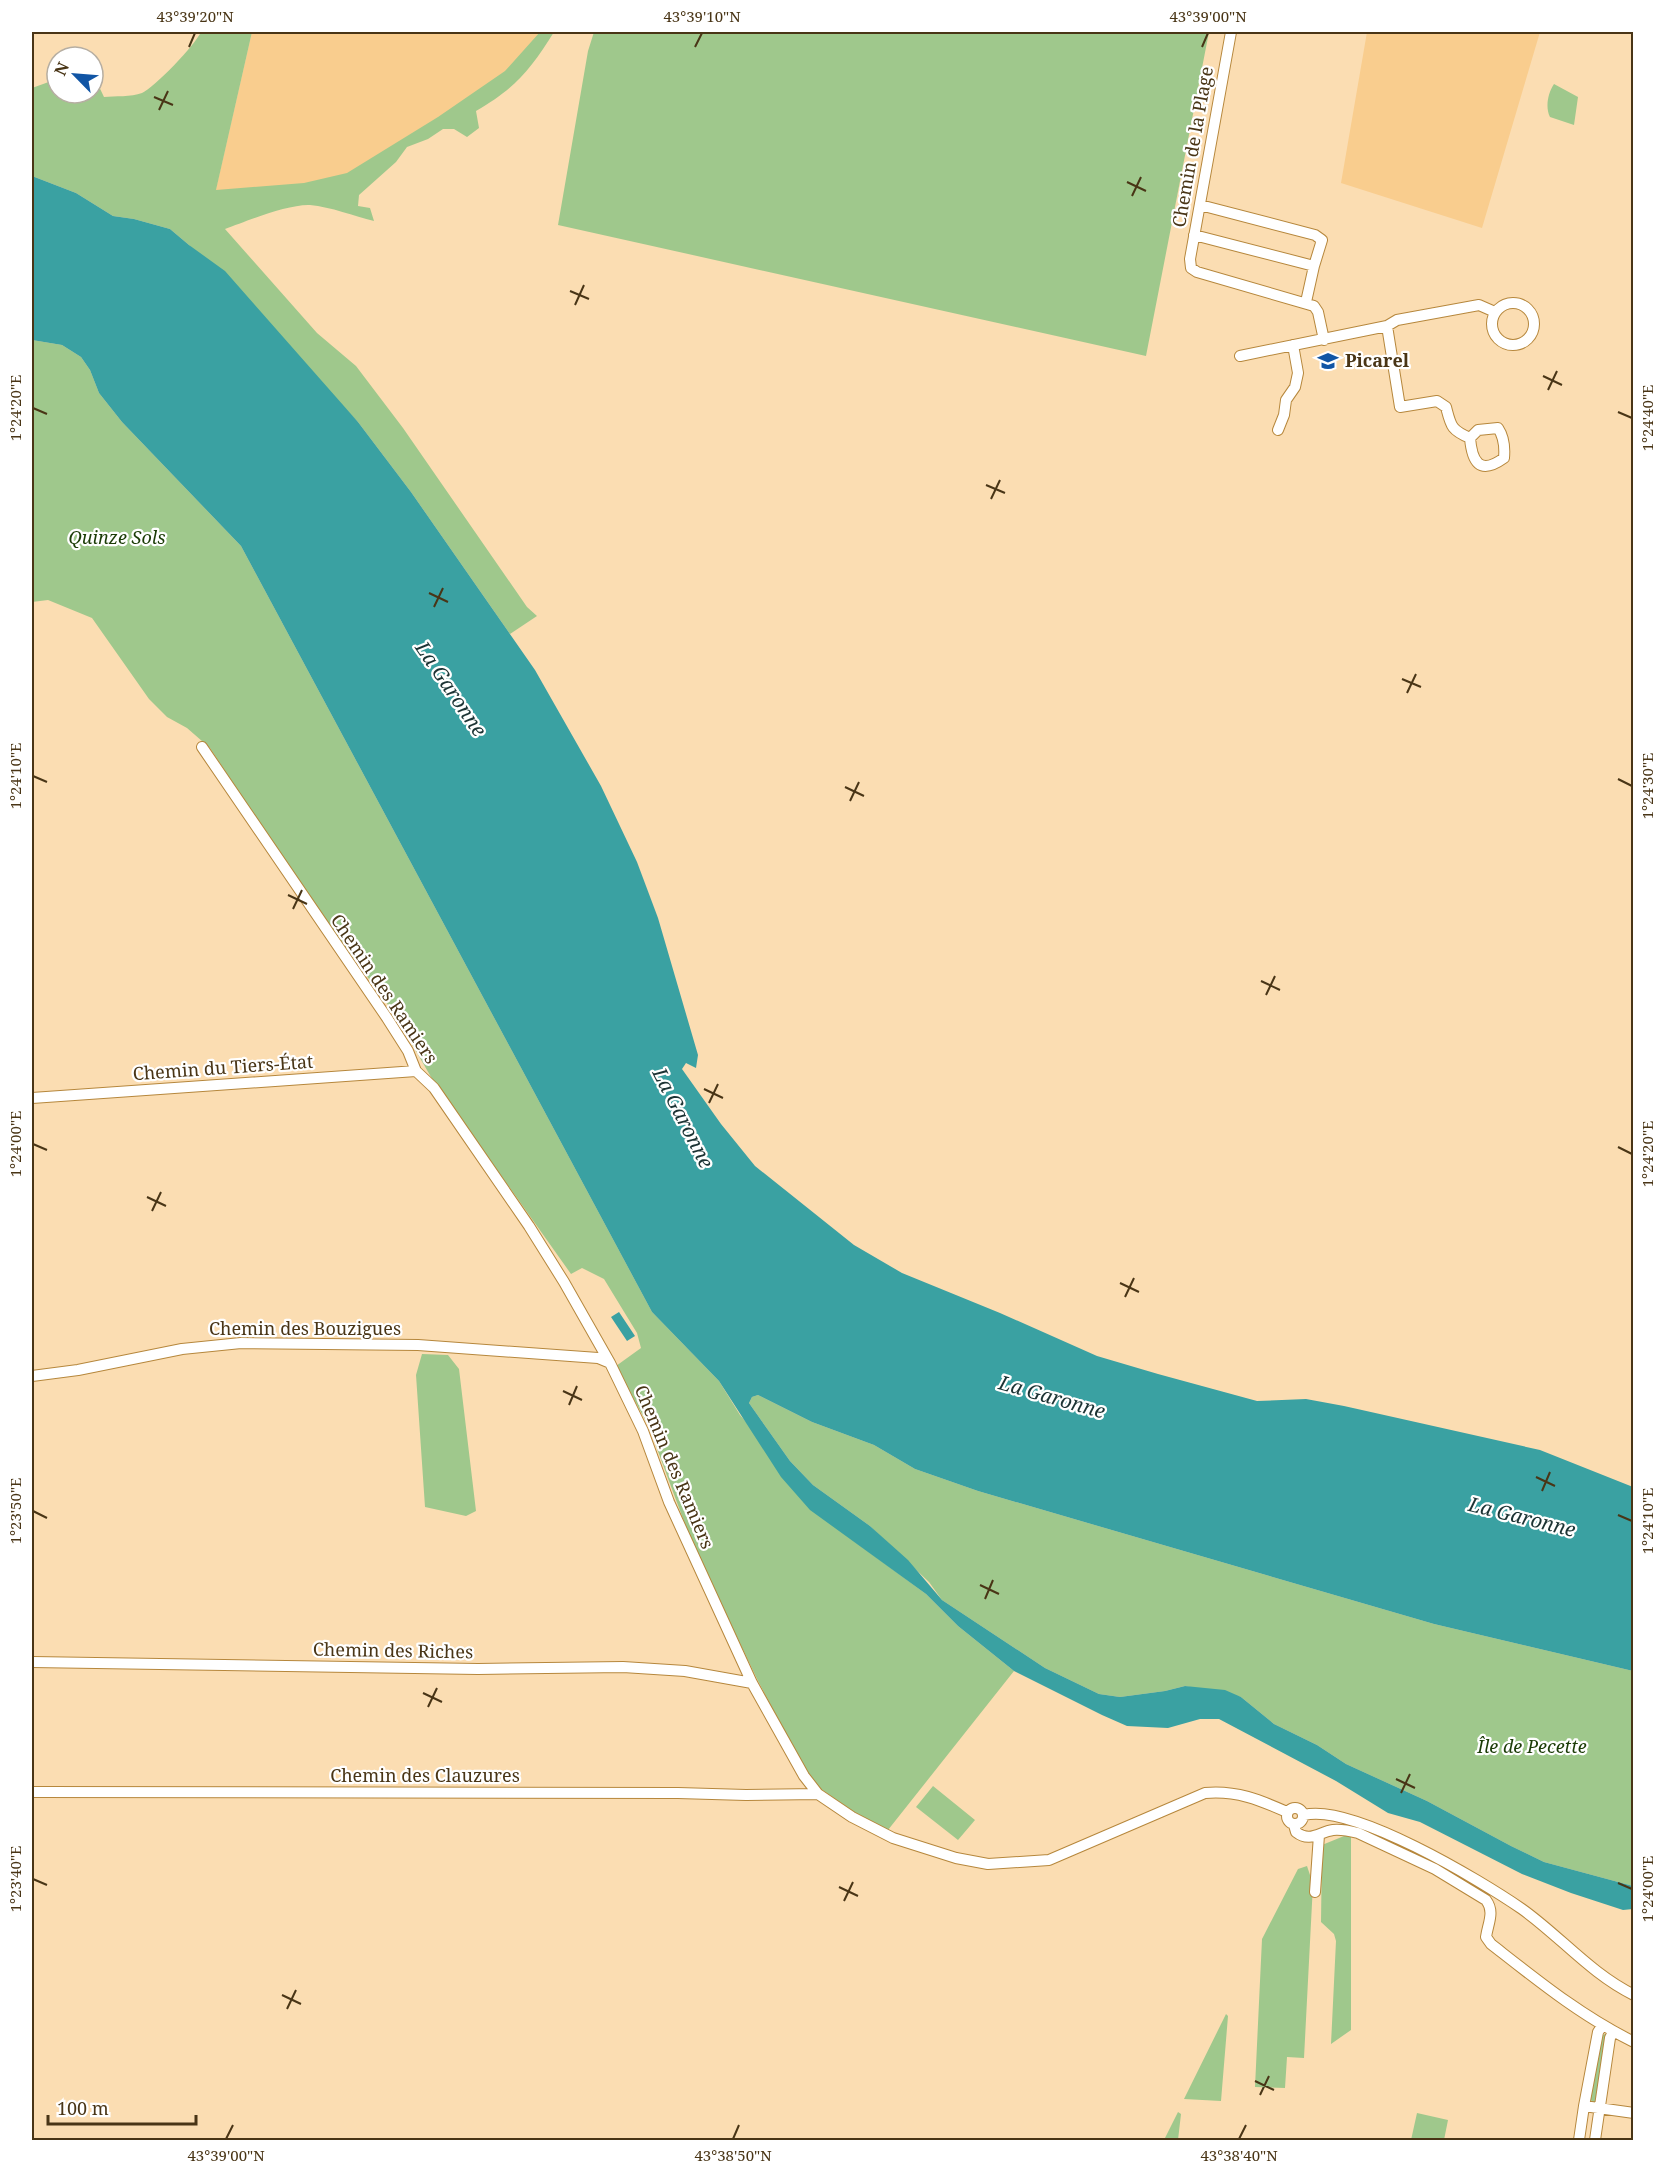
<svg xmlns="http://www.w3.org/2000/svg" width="1665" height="2172" font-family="'Noto Serif',serif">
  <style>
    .built { fill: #f9cd8e }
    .green { fill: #9fc88c }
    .water { fill: #3aa1a2 }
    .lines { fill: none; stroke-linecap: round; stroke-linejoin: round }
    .minor-casing { stroke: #b6873c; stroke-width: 12 }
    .minor { stroke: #fff; stroke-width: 10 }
    .ticks { fill: none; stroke: #493516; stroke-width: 2 }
    .labels { text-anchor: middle; stroke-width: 4.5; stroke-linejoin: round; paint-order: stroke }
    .street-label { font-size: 18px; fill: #493516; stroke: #fff }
    .poi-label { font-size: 18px; font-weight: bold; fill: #493516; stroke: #fff; text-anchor: start }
    .park-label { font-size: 18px; font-style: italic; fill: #1b3c06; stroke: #fff }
    .water-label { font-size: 20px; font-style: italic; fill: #1c3334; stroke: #fff }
    .neatline { fill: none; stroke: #493516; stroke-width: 2 }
    .ticks-label { font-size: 15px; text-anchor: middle; fill: #493516 }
  </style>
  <rect width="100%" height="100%" fill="#fbddb2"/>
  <!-- built -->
  <path class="built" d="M252 32H548L518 77 316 200 211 211Z
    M1367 32H1540L1482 228 1341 183Z"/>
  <!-- green -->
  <path class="green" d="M201 32H252L216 190 304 183 347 173 438 117 505 71 540 32H554C530 70 516 88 476 111L479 128 467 137 454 129H443L428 139 407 147 396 162 359 195 358 206 370 208 374 221C354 216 331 207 310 205 288 204 247 221 225 229L317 333 356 366 403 428 527 607 537 616 510 634 411 492 358 422 189 245 170 229 134 219 113 216 76 193 32 176V88L57 79V93H93V74L104 97C115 96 131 97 142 93 155 87 195 45 201 32Z
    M594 32H1209L1146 356 558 225 588 51Z
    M1554 84 1578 97 1574 125 1550 117C1545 107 1548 93 1554 84Z
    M32 340 62 345 81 357 90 370 99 393 122 422 241 546 652 1312 719 1381 740 1415 839 1530 926 1594 958 1626 1014 1671 888 1830 854 1812 821 1789 807 1773 758 1681 692 1543 649 1427 616 1366 641 1348 637 1333 604 1279 582 1268 571 1274 431 1077 394 1013 299 884 210 748 187 728 167 717 149 699 92 618 48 600 32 602Z
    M422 1354 448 1355 459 1369 476 1511 466 1516 425 1507 416 1375Z
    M758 1395 812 1422 874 1445 915 1469 978 1491 1434 1624 1633 1671V1886L1544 1862 1511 1846 1427 1801 1346 1764 1317 1745 1274 1724 1241 1697 1185 1686 1165 1691 1120 1697 1099 1694 1045 1668 942 1600 929 1582 870 1526 813 1485 790 1461 749 1403 752 1397Z
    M933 1786 975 1820 958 1840 916 1807Z
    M1349 1834 1351 1835V2030L1331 2044 1336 1941 1334 1934 1321 1922 1322 1845Z
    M1307 1866 1313 1884 1304 2058 1287 2057 1285 2088 1255 2087 1262 1939 1298 1869Z
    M1226 2014 1228 2016 1221 2101 1184 2099Z
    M1605 2034 1607 2035 1596 2102H1592L1590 2098 1603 2035Z
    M1178 2112 1181 2114 1178 2140H1164Z
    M1417 2113 1448 2120 1444 2140H1411Z"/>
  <!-- water -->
  <path class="water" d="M32 176 76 193 113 216 134 219 170 229 189 245 225 271 358 422 411 492 535 670 601 786 637 862 658 918 698 1055 696 1068 686 1063 682 1069 721 1124 755 1166 854 1245 902 1273 1000 1313 1097 1356 1158 1374 1257 1401 1306 1399 1344 1406 1540 1450 1633 1487V1671L1434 1624 978 1491 915 1469 874 1445 812 1422 758 1395 752 1397 749 1403 790 1461 813 1485 870 1526 908 1560 942 1600 1045 1668 1099 1694 1120 1697 1165 1691 1185 1686 1225 1690 1241 1697 1274 1724 1317 1745 1346 1764 1427 1801 1511 1846 1544 1862 1633 1886V1909L1623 1910 1571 1893 1522 1874 1420 1822 1388 1813 1336 1781 1219 1719H1200L1168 1728 1127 1726 1102 1715 1014 1671 958 1626 926 1594 810 1510 781 1477 719 1381 652 1312 241 546 122 422 99 393 90 370 81 357 62 345 32 340Z
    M619 1312 635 1336 627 1341 611 1317Z"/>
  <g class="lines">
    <!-- minor casing -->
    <g class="minor-casing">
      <path id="minor" d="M1231 32 1190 259 1191 268 1197 272 1314 306 1318 312 1324 340
        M1194 235 1314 266 1322 240 1315 235 1200 205
        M1306 302 1314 266
        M1492 324a21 21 0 1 1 42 0a21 21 0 1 1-42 0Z
        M1387 326 1400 407 1437 401 1446 407C1451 426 1451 430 1470 438L1478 430 1498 428C1504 437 1505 447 1504 458 1479 476 1472 461 1470 438
        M1240 356 1387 326 1397 320 1479 305 1495 312
        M1278 430 1284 415 1286 400 1295 387 1298 373 1293 345
        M202 747 387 1018 408 1051 416 1071 434 1088 529 1226 564 1282 610 1363 643 1431 669 1502 752 1683 804 1776 818 1794 852 1817 893 1838 956 1858 988 1864 1049 1860 1205 1793C1236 1790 1260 1800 1287 1812
        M32 1098 416 1071
        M32 1376 78 1370 182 1349 241 1343 418 1345 598 1358 610 1363
        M32 1662 478 1669 623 1667 685 1671 752 1683
        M32 1792 678 1793 746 1795 818 1794
        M1287 1816a8 8 0 1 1 16 0a8 8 0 1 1-16 0Z
        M1304 1815C1352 1803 1480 1880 1522 1909 1560 1936 1591 1974 1634 1995
        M1294 1825 1296 1832C1310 1843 1319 1832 1333 1830 1342 1829 1350 1831 1358 1833L1435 1869 1486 1900C1495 1912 1488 1923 1486 1937L1491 1944C1537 1980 1581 2016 1634 2042
        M1315 1892 1319 1835
        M1584 2106 1634 2113
        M1579 2140 1584 2106 1598 2032 1602 2026
        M1595 2140 1610 2038 1613 2032"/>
    </g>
    <!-- minor -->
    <use href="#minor" class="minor"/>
  </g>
  <!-- ticks -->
  <path class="ticks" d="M189 47 195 33M695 47 702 33M1202 47 1208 33M154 97 173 105M159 110 168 91M1127 182 1146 191M1132 196 1141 177M570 291 589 299M575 305 584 285M1543 376 1562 385M1548 390 1557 371M33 408 47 414M1618 412 1632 418M986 485 1005 493M991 499 1000 480M429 593 448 602M434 607 443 588M1402 679 1421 687M1407 693 1416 674M33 776 47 782M1618 779 1632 786M845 787 864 796M850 801 859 782M288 895 307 904M293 909 302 890M1261 981 1280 990M1266 995 1275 976M704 1089 723 1098M709 1103 718 1084M33 1144 47 1150M1618 1147 1632 1154M147 1197 166 1206M152 1211 161 1192M1120 1283 1139 1292M1125 1297 1134 1278M563 1391 582 1400M569 1405 577 1386M1536 1477 1555 1486M1542 1491 1550 1472M33 1511 47 1518M1618 1515 1632 1521M980 1585 999 1594M985 1599 993 1580M423 1693 442 1702M428 1707 437 1688M1396 1779 1415 1788M1401 1793 1410 1774M33 1879 47 1885M1618 1883 1632 1889M839 1887 858 1896M844 1901 853 1882M282 1995 301 2004M287 2009 296 1990M1255 2081 1274 2090M1260 2095 1269 2076M226 2139 233 2125M733 2139 739 2125M1239 2139 1246 2125"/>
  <!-- icons -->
  <defs>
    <g id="school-bare" transform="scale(1.62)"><path d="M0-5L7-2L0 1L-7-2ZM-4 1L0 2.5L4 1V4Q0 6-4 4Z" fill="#1155a5" stroke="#fff" stroke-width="2.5" paint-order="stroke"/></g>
  </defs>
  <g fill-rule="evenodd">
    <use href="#school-bare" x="1328" y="361"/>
  </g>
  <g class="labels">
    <!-- street labels -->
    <g class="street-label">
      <text transform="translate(1193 147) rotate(-80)" y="6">Chemin de la Plage</text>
      <text transform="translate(384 989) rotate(56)" y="6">Chemin des Ramiers</text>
      <text transform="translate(223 1068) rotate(-4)" y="6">Chemin du Tiers-État</text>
      <text x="305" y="1335">Chemin des Bouzigues</text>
      <text transform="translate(674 1467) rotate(67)" y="6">Chemin des Ramiers</text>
      <text transform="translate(393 1651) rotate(1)" y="6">Chemin des Riches</text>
      <text x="425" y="1782">Chemin des Clauzures</text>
    </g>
    <!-- poi labels -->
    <g class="poi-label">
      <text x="1345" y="367">Picarel</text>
    </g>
    <!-- park labels -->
    <g class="park-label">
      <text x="117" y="544">Quinze Sols</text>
      <text x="1532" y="1753">Île de Pecette</text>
    </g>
    <!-- water labels -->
    <g class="water-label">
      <text transform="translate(451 689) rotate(56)" y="7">La Garonne</text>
      <text transform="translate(683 1118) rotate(63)" y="7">La Garonne</text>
      <text transform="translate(1052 1397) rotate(16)" y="7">La Garonne</text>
      <text transform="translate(1522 1517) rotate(14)" y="7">La Garonne</text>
    </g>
  </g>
  <!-- border -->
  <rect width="1665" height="2172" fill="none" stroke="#ffffff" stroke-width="66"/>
  <!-- north arrow -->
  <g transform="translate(75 75) rotate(295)"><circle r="28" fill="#ffffff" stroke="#b6aea2" stroke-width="1.5"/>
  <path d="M0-4.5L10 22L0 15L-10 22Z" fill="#1155a5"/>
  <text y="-9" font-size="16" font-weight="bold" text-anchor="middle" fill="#493516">N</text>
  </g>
  <!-- scale -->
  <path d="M48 2115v9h148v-9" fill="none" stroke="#493516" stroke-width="3"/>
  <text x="57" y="2115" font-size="18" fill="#493516" stroke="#ffffff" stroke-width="4.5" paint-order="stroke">100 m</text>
  <rect x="33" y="33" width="1599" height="2106" class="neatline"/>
  <g class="ticks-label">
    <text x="195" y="22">43°39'20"N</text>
    <text x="702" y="22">43°39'10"N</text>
    <text x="1208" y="22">43°39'00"N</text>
    <text transform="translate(16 408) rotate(-90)" y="5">1°24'20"E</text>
    <text transform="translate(1648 418) rotate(-90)" y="5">1°24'40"E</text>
    <text transform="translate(16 776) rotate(-90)" y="5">1°24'10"E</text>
    <text transform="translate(1648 786) rotate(-90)" y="5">1°24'30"E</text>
    <text transform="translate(16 1144) rotate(-90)" y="5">1°24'00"E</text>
    <text transform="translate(1648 1154) rotate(-90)" y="5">1°24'20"E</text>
    <text transform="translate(16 1511) rotate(-90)" y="5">1°23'50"E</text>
    <text transform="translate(1648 1521) rotate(-90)" y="5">1°24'10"E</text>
    <text transform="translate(16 1879) rotate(-90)" y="5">1°23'40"E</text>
    <text transform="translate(1648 1889) rotate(-90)" y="5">1°24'00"E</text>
    <text x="226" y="2161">43°39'00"N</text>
    <text x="733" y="2161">43°38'50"N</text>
    <text x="1239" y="2161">43°38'40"N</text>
  </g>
</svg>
